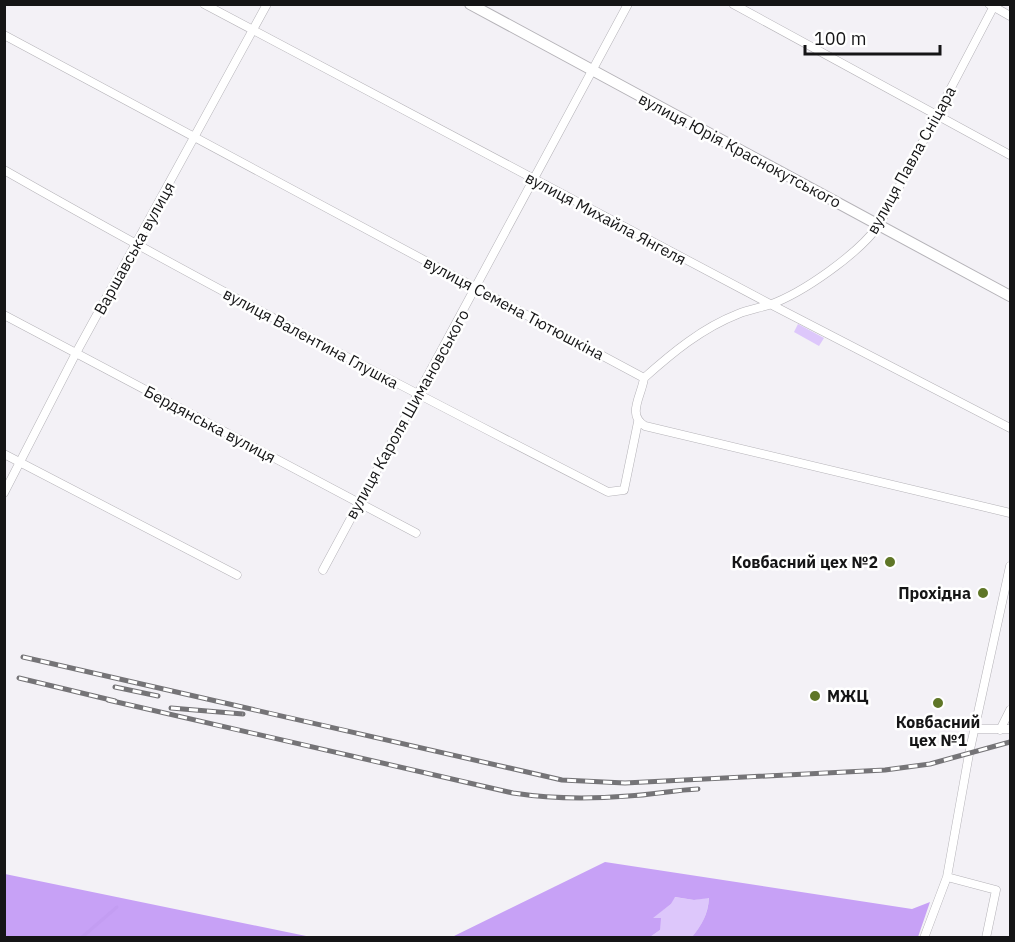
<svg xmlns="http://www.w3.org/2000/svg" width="1015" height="942" font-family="'IBM Plex Sans',sans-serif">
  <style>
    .green { fill: #ddc7fb }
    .forest { fill: #c7a1f6 }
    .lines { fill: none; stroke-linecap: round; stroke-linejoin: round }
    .stream { stroke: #c39df2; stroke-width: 3 }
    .street-casing { stroke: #b5b3b8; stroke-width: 9 }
    .secondary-casing { stroke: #b5b3b8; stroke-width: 12 }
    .street { stroke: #fff; stroke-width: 8 }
    .secondary { stroke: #fff; stroke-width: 10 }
    .rail-casing { stroke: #757477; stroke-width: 5 }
    .rail { stroke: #fff; stroke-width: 3; stroke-dasharray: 9; stroke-linecap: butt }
    .poi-dot { fill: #5f7627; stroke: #fff; stroke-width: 2 }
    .labels { text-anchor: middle; stroke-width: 5; stroke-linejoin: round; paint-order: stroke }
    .street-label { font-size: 16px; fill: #151516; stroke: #fff }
    .poi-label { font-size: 16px; font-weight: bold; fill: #151516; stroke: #fff; text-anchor: end }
  </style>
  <rect width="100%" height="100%" fill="#f3f1f6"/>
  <!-- green -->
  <path class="green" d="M798 324 824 338 819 346 794 332Z
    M674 897 694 900 709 897C708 914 702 925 692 937H650L660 930 652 918 671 904Z"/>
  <!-- forest -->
  <path class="forest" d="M605 862 912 909 930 902 918 937H692C702 925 708 914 709 898L694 900 675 897 671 904 653 918H661L660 930 650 937H452Z
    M4 874H5L311 937H5Z"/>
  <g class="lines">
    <!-- stream -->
    <path class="stream" d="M81 938 117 907"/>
    <!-- street casing -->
    <g class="street-casing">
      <path id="street" d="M204 4 770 304 1010 428
        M733 4 1010 155
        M989 4 1010 16
        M4 35 644 378
        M4 170C202 283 405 388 608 492L624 490 638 422
        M4 315 416 533
        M644 378C672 353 702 328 738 314 748 310 759 308 769 305 803 293 858 254 879 225L995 4
        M644 378C642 395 626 415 645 426L1010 513
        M4 454 237 575
        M4 493 76 353 267 4
        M323 570 628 4
        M974 729H1010
        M1000 730 1010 710
        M947 877 996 890 986 938
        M924 938 947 877 969 754 1010 566"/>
    </g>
    <!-- secondary casing -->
    <g class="secondary-casing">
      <path id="secondary" d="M470 4 1010 296"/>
    </g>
    <!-- street -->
    <use href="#street" class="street"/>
    <!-- secondary -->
    <use href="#secondary" class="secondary"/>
    <!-- rail casing -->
    <g class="rail-casing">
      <path id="rail" d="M23 657 562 780 625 783 885 770 930 764 1010 742
        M19 678 115 701
        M115 687 158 696
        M108 700 513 793C552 799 590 799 628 796 652 795 674 790 698 789
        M171 708 243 714"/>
    </g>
    <!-- rail -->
    <use href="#rail" class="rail"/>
  </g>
  <!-- markers -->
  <g class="poi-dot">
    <circle cx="890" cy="562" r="6"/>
    <circle cx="983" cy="593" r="6"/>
    <circle cx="815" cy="696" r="6"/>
    <circle cx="938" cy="703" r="6"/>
  </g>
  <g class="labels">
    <!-- street labels -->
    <g class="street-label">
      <text transform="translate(740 150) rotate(28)" y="6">вулиця Юрія Краснокутського</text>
      <text transform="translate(911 160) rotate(-61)" y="6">вулиця Павла Сніцара</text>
      <text transform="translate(606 218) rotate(28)" y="6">вулиця Михайла Янгеля</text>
      <text transform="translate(134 248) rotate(-61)" y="6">Варшавська вулиця</text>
      <text transform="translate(514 308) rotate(28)" y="6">вулиця Семена Тютюшкіна</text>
      <text transform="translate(311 338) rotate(28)" y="6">вулиця Валентина Глушка</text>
      <text transform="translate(407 414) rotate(-61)" y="6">вулиця Кароля Шимановського</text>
      <text transform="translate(210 424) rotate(28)" y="6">Бердянська вулиця</text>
    </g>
    <!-- poi labels -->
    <g class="poi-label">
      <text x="878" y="568">Ковбасний цех №2</text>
      <text x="971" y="599">Прохідна</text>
      <text x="827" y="702" text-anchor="start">МЖЦ</text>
      <text x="938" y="728" text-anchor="middle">Ковбасний<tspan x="938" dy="18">цех №1</tspan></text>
    </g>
  </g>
  <!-- border -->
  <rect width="1015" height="942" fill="none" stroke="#151516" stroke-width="12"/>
  <!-- scale -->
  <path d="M805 45v9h135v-9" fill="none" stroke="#151516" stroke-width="3"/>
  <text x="814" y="45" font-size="18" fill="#151516" stroke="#ffffff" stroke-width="4.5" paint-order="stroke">100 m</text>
</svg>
